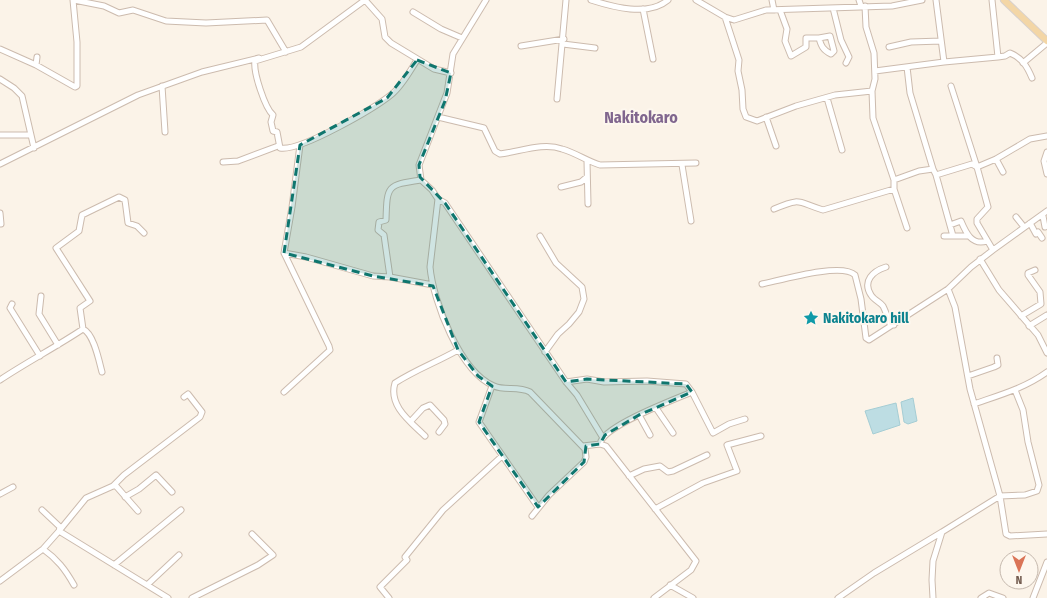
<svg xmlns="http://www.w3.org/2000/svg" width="1047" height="598" font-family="'Fira Sans Condensed',sans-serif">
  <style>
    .water { fill: #bddde3; stroke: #a5cdd4 }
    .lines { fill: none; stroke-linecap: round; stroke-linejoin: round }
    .minor-casing { stroke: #ccbbae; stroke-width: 7 }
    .major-casing { stroke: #d8d1cd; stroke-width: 8 }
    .minor { stroke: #fff; stroke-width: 5 }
    .major { stroke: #f3d6a6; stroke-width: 6 }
    .marked { fill: #0f766e; fill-opacity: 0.2; stroke: #0f766e; stroke-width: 3; stroke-dasharray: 8 5; stroke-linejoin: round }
    .labels { text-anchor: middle; stroke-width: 4; stroke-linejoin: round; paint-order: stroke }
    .culture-label { font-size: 14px; font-weight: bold; fill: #0d838f; stroke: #fdf7ee; text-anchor: start }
    .quarter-label { font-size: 16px; font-weight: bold; fill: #80668e; stroke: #fdf7ee }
  </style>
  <rect width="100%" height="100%" fill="#fbf3e8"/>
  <!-- water -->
  <path class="water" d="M913 398 917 421 908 424 904 422 901 402Z
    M896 403 900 425 873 434 865 411Z"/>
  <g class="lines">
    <!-- minor casing -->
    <g class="minor-casing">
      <path id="minor" d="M74 0 104 6 119 13 133 10 166 21 206 23 267 20 286 52
        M365 0 301 47 255 61C253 72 265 108 273 115L271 122 273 131 277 132 280 148C300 152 375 108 392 94 402 86 410 71 417 60
        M365 0 382 19 385 37 391 43 434 69 451 73
        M486 0 453 54 447 93 419 165 421 180 432 190 438 199 430 267C433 301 460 372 494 386 505 391 518 386 530 392L585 449 586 457 584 462 549 495 532 516
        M591 0C613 7 648 17 668 0
        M696 0 725 17 734 20 766 10 892 6 922 0
        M772 0 774 10
        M859 0 861 6
        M936 0 944 62
        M833 8 841 40 849 57 846 63
        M643 9 653 59
        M780 10 787 29 785 41 791 56 806 47V38H819C821 46 823 50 831 54L834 51 830 36 819 38
        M413 12 441 29 462 38
        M725 17 739 60 738 71 742 90 743 109 746 117 757 121 796 106 835 95 872 91 875 79 874 53 866 27 865 6
        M563 44 595 48
        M521 46 564 39
        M889 47 911 42 941 41
        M0 49 36 65 75 87 77 86V42L73 0
        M998 57 1005 56 1010 53C1022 58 1027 66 1032 78
        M1023 63 1047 43
        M36 65 37 57
        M907 67 910 93 933 169
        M875 71 944 62 998 57 992 0
        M0 79 14 88 22 96 34 148
        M162 86 165 132
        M951 86 977 167
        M872 91 873 118 894 180 919 171 933 169 936 175 972 164 977 167
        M827 98 842 150
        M557 99 566 0
        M438 117 484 128 495 151 500 154C519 152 543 142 562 149 576 153 587 161 600 165L696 163
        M766 117 776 146
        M0 135H31
        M1047 152 1044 161 1047 174
        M996 159 1003 172
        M587 161 588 204
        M223 162 238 161 278 146
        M0 164 138 95 202 72 259 58
        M682 165 691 221
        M936 175 953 236
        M894 180V189L907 228
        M561 187 581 182 587 177
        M438 199 445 203 566 382 577 395 603 438
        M774 209C802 197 797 202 823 210L894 189
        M0 213 1 224
        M1043 216 1045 227
        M1016 217 1024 227
        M1030 223 1036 234 1038 232 1042 238
        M950 225 961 221C966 233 972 246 987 241
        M540 236 556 263 582 287 584 299 579 312 569 324 558 334 545 352
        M944 236H967
        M993 250 1047 211
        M284 253 306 257 373 276 390 277 433 285
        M980 259 999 290 1038 335 1047 353
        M886 267C873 271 862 281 871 295 874 300 880 302 883 306 886 312 888 318 890 324L894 325
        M390 277 384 235 378 230 379 222 386 220C387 185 387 185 421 180
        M762 284C781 280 842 262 855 275L861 299 866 338 869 340 948 289 971 267 993 250 977 223V219L988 207 977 167 996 159 1030 139 1047 136
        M948 289 955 307 970 389 1000 496 1006 534 1010 536 1047 534
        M41 296 39 314 58 345
        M12 304 10 308 40 356
        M1021 316 1041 304 1040 292 1028 275V273L1035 270
        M1029 326 1047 315
        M83 329 80 308 90 301 56 248 79 231 82 215 119 197 125 200 128 223 137 226 144 233
        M968 376 994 367 998 365 997 358
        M0 380C27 362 56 347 83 329 94 334 99 361 102 372
        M566 382 587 379 604 382 647 381 686 384 692 392 713 433 729 424 745 419
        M492 386 479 422 538 507
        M284 392 330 350 329 346 284 253 292 207 300 145
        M974 404C1000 395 1025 388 1047 372
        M656 408 673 433
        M639 415 650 435
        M411 421 423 408 430 405 444 420 445 424 439 432
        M425 436C411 422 388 406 395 383 415 370 437 362 458 350
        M601 441C609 424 673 400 692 392
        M583 446 600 444 606 446 696 561 691 570 654 598
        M629 476 644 469 660 466 668 472 673 471 707 455
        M113 486 124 475 200 417 202 412 188 394 184 397
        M0 494 13 487
        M125 497 139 489 156 475 172 492
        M655 509 703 483 737 471 727 445 761 436
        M42 510 60 527 59 531 168 598
        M942 532 1000 496 1025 495 1037 491 1039 485 1028 442 1023 410 1015 390
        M43 549C57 559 65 569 74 585
        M114 565 181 510
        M0 581 43 549 59 531 86 498 113 486H116L138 511
        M147 585 179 555
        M670 585 693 598
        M192 598 258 565 273 555 252 534
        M389 598 380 587 407 560 405 557 443 510 502 456
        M838 598 874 573 942 532 933 561 932 580 933 598
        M981 598 989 593 1003 598
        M1033 598 1047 562"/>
    </g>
    <!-- major casing -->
    <g class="major-casing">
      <path id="major" d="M1004 0 1047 41"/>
    </g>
    <!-- minor -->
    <use href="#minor" class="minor"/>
    <!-- major -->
    <use href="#major" class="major"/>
  </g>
  <!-- marked area -->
  <path class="marked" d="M417 60 451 73 445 101 419 165 420 177 445 203 566 382 587 379 686 384 692 392 639 415 605 435 600 444 586 446 584 462 538 507 479 422 492 386 478 376 458 350 433 286 373 276 284 253 300 145 387 98Z"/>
  <!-- icons -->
  <defs>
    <g id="sight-bare" transform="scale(1.2)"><path d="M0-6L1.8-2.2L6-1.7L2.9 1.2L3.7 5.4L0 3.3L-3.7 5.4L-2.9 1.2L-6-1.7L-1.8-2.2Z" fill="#0f9aa8" stroke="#fdf7ee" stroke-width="2.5" paint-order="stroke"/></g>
  </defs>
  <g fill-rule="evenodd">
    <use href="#sight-bare" x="811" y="318"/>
  </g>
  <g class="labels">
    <!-- culture labels -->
    <g class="culture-label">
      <text x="823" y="323">Nakitokaro hill</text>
    </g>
    <!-- quarter labels -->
    <g class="quarter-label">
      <text x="641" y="123">Nakitokaro</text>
    </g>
  </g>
  <!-- north arrow -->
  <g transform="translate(1019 570) rotate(180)"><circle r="19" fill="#fdf7ee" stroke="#c5b9ae"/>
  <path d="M0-3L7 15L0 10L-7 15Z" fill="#da7457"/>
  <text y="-6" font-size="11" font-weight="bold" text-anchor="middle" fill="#725b4e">N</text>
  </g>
</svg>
